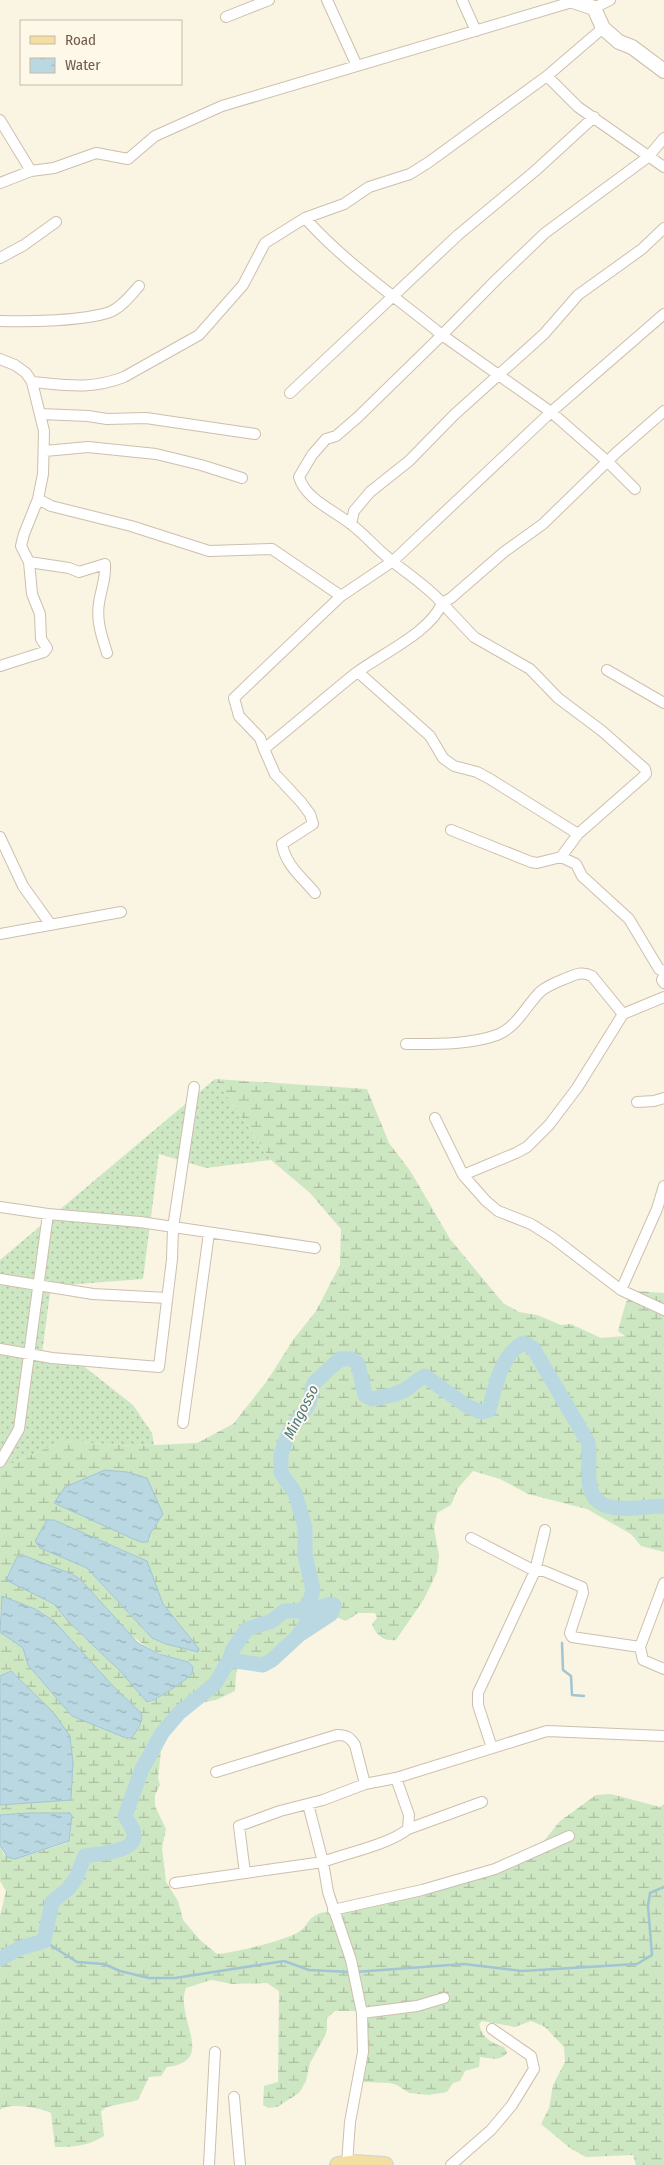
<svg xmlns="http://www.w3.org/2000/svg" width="664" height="2165" font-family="'Fira Sans Condensed',sans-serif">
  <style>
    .grass { fill: url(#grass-dots) }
    .wetland { fill: url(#wetland-marsh); fill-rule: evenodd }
    .water { fill: url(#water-ripples); stroke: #a1c5d3 }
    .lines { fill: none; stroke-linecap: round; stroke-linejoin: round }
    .stream { stroke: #a1c5d3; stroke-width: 2.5 }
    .river { stroke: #bad8e2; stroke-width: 15 }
    .street-casing { stroke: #cdbfae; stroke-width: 12 }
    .secondary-casing { stroke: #cebda9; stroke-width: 16 }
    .primary-casing { stroke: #dad5d0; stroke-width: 18 }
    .street { stroke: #fff; stroke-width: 10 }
    .secondary { stroke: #fff; stroke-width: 14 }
    .primary { stroke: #f5dfa0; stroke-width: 15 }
    .labels { text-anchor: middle; stroke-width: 4; stroke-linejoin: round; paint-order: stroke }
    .water-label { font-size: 15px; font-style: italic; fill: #4a788a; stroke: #fef8e9 }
  </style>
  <defs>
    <pattern id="grass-dots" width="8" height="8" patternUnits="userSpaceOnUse" patternTransform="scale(1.25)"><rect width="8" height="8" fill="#cde7c3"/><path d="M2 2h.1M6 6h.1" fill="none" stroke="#abbea0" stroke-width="1.8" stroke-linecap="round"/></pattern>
    <pattern id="wetland-marsh" width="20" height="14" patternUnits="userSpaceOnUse" patternTransform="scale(1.25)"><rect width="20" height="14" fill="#cde7c3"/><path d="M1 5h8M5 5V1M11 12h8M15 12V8" fill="none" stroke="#abbea0"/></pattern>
    <pattern id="water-ripples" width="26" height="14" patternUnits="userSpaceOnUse" patternTransform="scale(1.25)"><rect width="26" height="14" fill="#bad8e2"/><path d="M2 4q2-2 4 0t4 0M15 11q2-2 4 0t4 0" fill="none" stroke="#9cb2b9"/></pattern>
  </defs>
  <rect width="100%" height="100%" fill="#faf4e3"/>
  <!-- grass -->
  <path class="grass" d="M215 1079 271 1160 206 1168 159 1154 143 1279 51 1286 42 1353 81 1364 133 1405 152 1433 154 1445 134 1446 62 1441 0 1469V1260Z"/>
  <!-- wetland -->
  <path class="wetland" d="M215 1079 367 1089 389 1143 411 1172 450 1239 503 1303 519 1312 537 1315 561 1325 571 1324 601 1338 625 1336 618 1331 626 1302 636 1291 664 1293V1552L641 1546 631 1534 587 1509 528 1494 500 1479 473 1471 458 1488 451 1505 437 1513 434 1528 439 1555 437 1572 424 1599 396 1640C384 1642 376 1635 372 1624L377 1618 375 1613H358L346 1621 336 1617 314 1630 268 1667 253 1668 239 1666 236 1674 235 1691 216 1700 195 1704 172 1727 161 1751 158 1778 160 1785 155 1795V1806L166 1829 162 1848 166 1882 178 1901 183 1920 200 1940 217 1954C233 1953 288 1940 300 1931 309 1925 305 1920 320 1913L419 1893 536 1851 560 1821 596 1795 611 1794 660 1807 664 1804V2165H636L633 2155 586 2157 570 2148 541 2124 549 2108 553 2085 565 2062 564 2047 545 2027 531 2021 515 2027 482 2021 479 2024C483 2039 490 2042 504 2047L507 2053C500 2062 490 2058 480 2057L479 2067 465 2071 460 2081 453 2083 447 2092 429 2095 409 2093 397 2085 390 2083 365 2082 362 2079 359 2011H335L327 2018V2029L325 2036 310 2063 306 2081 299 2093 277 2107 268 2108 263 2105 264 2086 278 2082 279 1991 267 1983 233 1984 211 1980 186 1988C174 2018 218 2061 167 2067L161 2076 149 2077 138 2100 107 2107 101 2111 104 2136C88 2146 74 2147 55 2147L51 2113C41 2108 8 2102 0 2110V1916L6 1891 0 1881V1845L4 1855 15 1859 66 1843 70 1839 72 1816 68 1813 0 1815V1805L71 1800 73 1762 71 1740 10 1671 0 1676V1632L23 1648 28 1665 72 1716 129 1739 132 1738 142 1722 141 1713 112 1685 54 1621 35 1609 2 1596 0 1618V1469L62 1441 134 1446 197 1443 233 1424 267 1381 293 1340 316 1311 340 1265 341 1229 310 1193 271 1160ZM54 1503 157 1524 150 1534 149 1542H141ZM54 1520 139 1557 163 1604 199 1649 198 1652 166 1644 148 1634 87 1568 40 1548ZM25 1556 72 1574 80 1580C116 1613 130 1650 182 1660L192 1674 172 1686 162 1696 149 1703 147 1702 119 1670 68 1621 54 1604 6 1580 17 1557Z"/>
  <!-- water -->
  <path class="water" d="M105 1470 127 1472 147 1478 163 1514 150 1534 148 1542H141L129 1537 54 1503 65 1487Z
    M47 1520H54L147 1561 163 1604 199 1649 198 1652 166 1644 152 1638 87 1568 40 1548 35 1541Z
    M25 1556 72 1574 81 1580 138 1643 159 1654 188 1662 193 1667 192 1674C186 1680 153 1703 147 1702L119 1670 68 1621 54 1604 6 1580 17 1557Z
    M2 1596 35 1609 54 1621 112 1685 141 1713C145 1721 136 1731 132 1738H126L72 1716 28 1665 23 1648 0 1632Z
    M11 1671 53 1712 70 1736 73 1762 71 1800 0 1805V1676Z
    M28 1813H70L72 1816 69 1841 15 1859 7 1857 0 1845V1815Z"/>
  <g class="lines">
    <!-- stream -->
    <path class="stream" d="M562 1643 563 1670 571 1676 572 1695 584 1696
      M44 1941 77 1962 104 1964 120 1971 149 1978H175L284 1961 309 1970 350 1972
      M355 1972 464 1964 522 1971 637 1964 652 1955 648 1906 650 1893 664 1887"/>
    <!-- river -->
    <path class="river" d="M229 1660 263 1665 272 1660 299 1635 331 1614 334 1605C317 1602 306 1623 299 1635
      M0 1959 20 1948 44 1941 52 1902 68 1889 76 1878 85 1856C97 1854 133 1852 134 1837 135 1830 128 1822 125 1816L142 1769 162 1733 179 1713 215 1684 229 1660 233 1649 247 1629 272 1621 284 1611H300L306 1607 310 1600 313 1590 305 1555V1527L295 1493 281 1473V1454L289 1432 309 1404 314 1383 340 1359H352L358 1364 365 1395 372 1399C384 1397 398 1395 408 1388 414 1384 418 1379 425 1376L465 1405 481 1412 489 1410C495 1387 501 1355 523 1343L533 1348 588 1442C590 1454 588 1465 589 1477 589 1521 637 1506 664 1506"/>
    <!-- street casing -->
    <g class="street-casing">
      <path id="street" d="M327 0 357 66
        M462 0 476 31
        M594 8 610 0
        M226 17 269 0
        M547 76 578 107 664 167
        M0 120 31 171
        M0 183 31 171 54 168 96 153 128 159 155 136 222 106 572 2
        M305 218C345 263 396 297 442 335L357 418 336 436 326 439 312 455 299 477C305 499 335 511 352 525 364 534 374 546 386 556 404 572 425 584 442 603 431 632 381 654 356 673 325 698 295 724 264 749L260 738 239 716 234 698 341 596 393 561 551 412 664 314
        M0 258 24 245 56 222
        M0 321C29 322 83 321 110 312 122 307 131 295 139 286
        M0 359 15 365 26 373 32 382 44 431 43 474 38 499 24 534 21 546 29 562 32 594 40 614 41 639 47 648 44 652 0 666
        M32 382C66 385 91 390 124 377L199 335 243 285 265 243 305 218 344 204 369 187 410 174 429 162 547 76 603 28
        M290 393 458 235 535 171 594 117
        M664 411 616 453 543 524 504 552 451 598 442 603 474 637 530 669 558 698 602 731 645 769 646 774 643 777 578 834 561 857 576 864 582 876 629 919 659 969 664 971
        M41 414 88 416 107 419 146 418 255 434
        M45 451 88 447 156 454 201 465 242 478
        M635 489 608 462 551 412 442 335 497 279 545 233 648 157 664 138
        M38 499 51 506 131 526 209 551 272 549 341 596
        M351 524 354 511 370 492 409 461 454 415 544 334 578 295 642 249 664 228
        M29 562 69 568 79 572 105 564C106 579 101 589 99 603 96 621 102 637 107 653
        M607 670 664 703
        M358 672 430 736 443 758 454 766 477 772 490 779 578 834
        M264 749 275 774 301 802 310 814 313 824 282 844C286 866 302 877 315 893
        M451 830 531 862 537 863 561 857
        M0 837 23 886 51 925
        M0 934 121 912
        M664 975 662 980 664 983
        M406 1044C436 1044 468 1045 497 1035 516 1028 526 1006 540 992 548 985 557 982 567 978 576 974 582 971 592 976L623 1014
        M637 1102 654 1101 664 1098
        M435 1118 463 1175 486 1201 498 1211 531 1224 553 1238 621 1290 664 1310
        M463 1175 516 1153 527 1147 549 1125 577 1088 623 1014 664 997
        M0 1207 48 1214 140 1222 315 1248
        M0 1279 93 1294 167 1298
        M621 1290 657 1209 664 1186
        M0 1349 52 1358 159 1367 172 1259 173 1228 194 1087
        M183 1423 209 1233
        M0 1462 19 1429 48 1214
        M471 1538 535 1571H544L582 1587 583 1593 570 1633 572 1637 640 1647
        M664 1583 640 1647 643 1660 664 1669
        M492 1748 478 1705V1693L535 1571 545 1530
        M216 1772 337 1735C346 1735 350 1737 355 1745L365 1784
        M408 1829 482 1802
        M245 1873 239 1826 280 1811 323 1800 365 1784 396 1778 547 1731 664 1736
        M175 1883 323 1862 308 1804
        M333 1910 422 1890 495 1869 569 1836
        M362 2013 417 2006 444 1998
        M234 2097 240 2165
        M347 2164 350 2122 363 2052 362 2013 351 1960 328 1892 323 1862C347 1853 390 1844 408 1829L409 1815 396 1778
        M209 2165 215 2052
        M451 2165 491 2130 512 2105 534 2069 531 2056 492 2029"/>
    </g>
    <!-- secondary casing -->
    <g class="secondary-casing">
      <path id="secondary" d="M570 0 594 8 603 28 619 42 632 47 664 71"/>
    </g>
    <!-- primary casing -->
    <g class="primary-casing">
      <path id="primary" d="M338 2165 355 2163 385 2165"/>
    </g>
    <!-- street -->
    <use href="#street" class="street"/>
    <!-- secondary -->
    <use href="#secondary" class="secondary"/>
    <!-- primary -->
    <use href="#primary" class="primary"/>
  </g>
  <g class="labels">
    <!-- water labels -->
    <g class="water-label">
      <text transform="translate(301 1412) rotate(-63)" y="5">Mingosso</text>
    </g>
  </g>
  <!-- legend -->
  <rect x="20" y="20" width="162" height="65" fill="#fef8e9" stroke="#c6baaa"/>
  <rect x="30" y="36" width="25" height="8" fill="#f5dfa0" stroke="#c6baaa"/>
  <text x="65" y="45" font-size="15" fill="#715d4b">Road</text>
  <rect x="30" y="58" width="25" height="15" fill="url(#water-ripples)" stroke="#c6baaa"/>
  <text x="65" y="70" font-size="15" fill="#715d4b">Water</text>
</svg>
